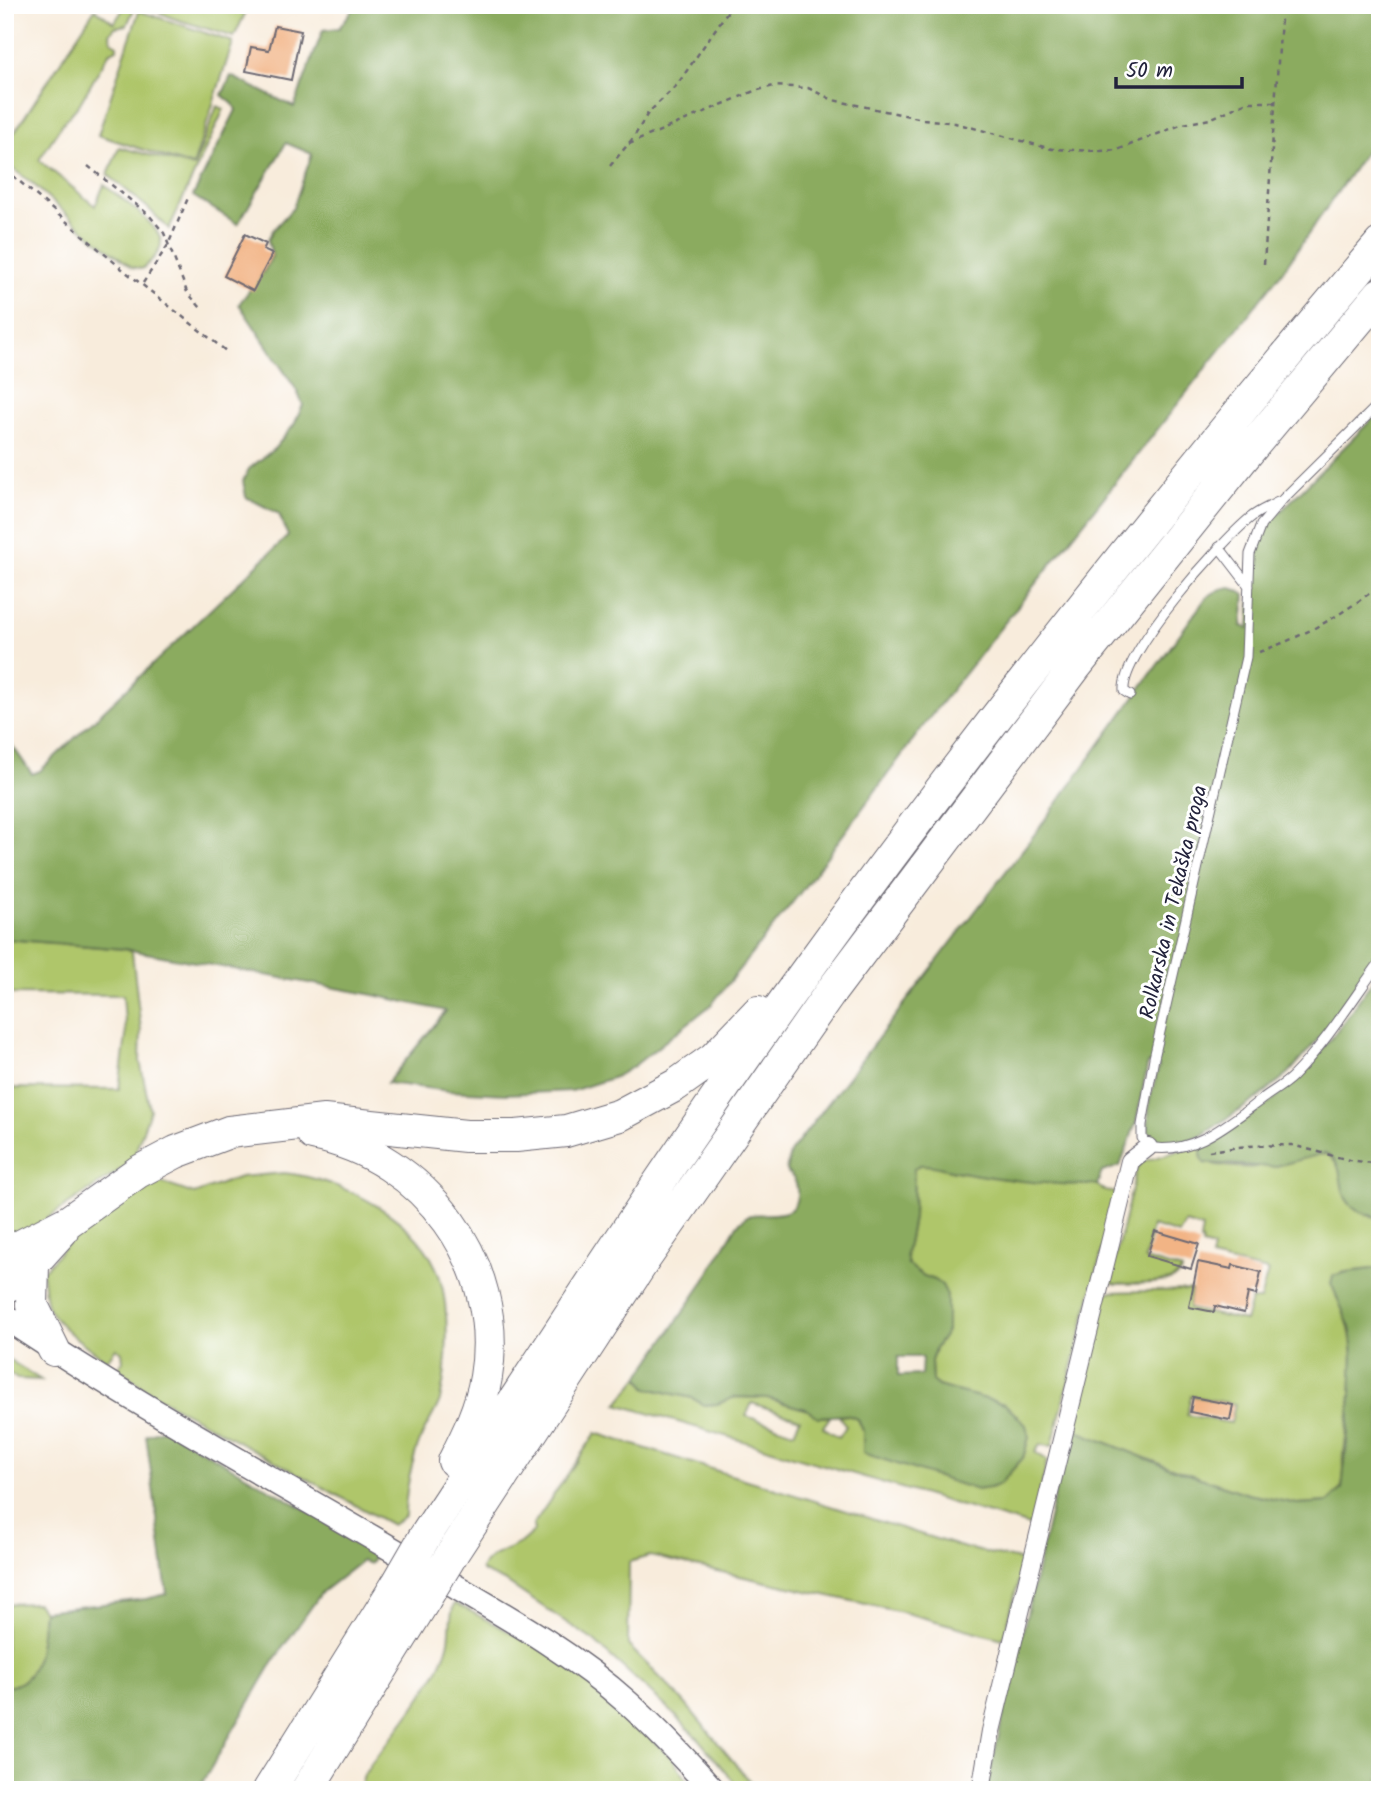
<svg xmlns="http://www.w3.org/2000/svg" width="1385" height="1795" font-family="Kalam,sans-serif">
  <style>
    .green { fill: #afc66b; stroke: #687453; stroke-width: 2; fill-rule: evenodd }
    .forest { fill: #8bab5f; stroke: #56664d; stroke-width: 2; fill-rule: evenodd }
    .building { fill: #f2b485 }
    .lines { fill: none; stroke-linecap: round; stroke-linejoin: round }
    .service-casing { stroke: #6d6973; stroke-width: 11 }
    .minor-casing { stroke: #6d6973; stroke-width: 20 }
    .secondary-casing { stroke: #6d6973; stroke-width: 27 }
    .motorway-casing { stroke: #6d6973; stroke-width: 34 }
    .path { stroke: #6d6973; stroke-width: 2.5; stroke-dasharray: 5 5; stroke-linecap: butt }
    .service { stroke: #fff; stroke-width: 9 }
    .minor { stroke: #fff; stroke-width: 18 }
    .secondary { stroke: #fff; stroke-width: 24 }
    .motorway { stroke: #fff; stroke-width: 32 }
    .motorway-bridge-casing { stroke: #6d6973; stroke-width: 34; stroke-linecap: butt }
    .motorway-bridge { stroke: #fff; stroke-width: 32 }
    .labels { text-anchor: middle; stroke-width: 6; stroke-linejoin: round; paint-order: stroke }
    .street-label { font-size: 21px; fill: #22223b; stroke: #fff }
  </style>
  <rect width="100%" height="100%" fill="#fff"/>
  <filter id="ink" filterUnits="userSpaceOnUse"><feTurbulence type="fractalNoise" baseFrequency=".0143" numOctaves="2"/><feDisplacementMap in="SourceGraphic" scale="14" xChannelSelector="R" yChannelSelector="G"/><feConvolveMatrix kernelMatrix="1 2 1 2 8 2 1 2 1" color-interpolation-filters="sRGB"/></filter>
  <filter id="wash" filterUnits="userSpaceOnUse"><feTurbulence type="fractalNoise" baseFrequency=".00686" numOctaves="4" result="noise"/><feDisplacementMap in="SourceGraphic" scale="28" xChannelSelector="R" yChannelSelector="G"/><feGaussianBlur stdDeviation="1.57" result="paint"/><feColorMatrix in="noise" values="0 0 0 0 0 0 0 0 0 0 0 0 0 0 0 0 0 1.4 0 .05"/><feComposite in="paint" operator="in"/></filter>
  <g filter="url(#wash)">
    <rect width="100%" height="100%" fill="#f8ecdc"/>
    <!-- green -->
    <path class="green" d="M126 5H136L127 25 115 27 110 34 111 41 117 45V49L109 53 79 105 62 124 39 160 95 206 104 185C117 195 162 226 161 243 160 254 150 262 142 269L132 267 85 231 32 183 5 163V130L12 136 95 9 114 23Z
      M143 5H246L245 14 234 37 172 18Z
      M139 11 233 42 193 166 98 135Z
      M217 106 224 109 169 229 148 208 108 175 119 147 194 167Z
      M5 939 124 949 132 952 141 1030 140 1061 150 1110 132 1162 27 1232 5 1238V1088L119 1089 126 1036 123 995 5 994Z
      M1201 1144V1155L1204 1163C1222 1166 1243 1169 1260 1167 1280 1164 1314 1149 1332 1156L1341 1170 1343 1189 1368 1215 1380 1218V1268L1340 1273 1336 1296C1364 1342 1350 1402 1344 1453 1343 1463 1346 1482 1340 1490 1337 1495 1332 1498 1328 1502L1297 1504 1248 1494 1165 1466 1070 1428 1102 1300 1109 1292 1191 1290 1189 1309 1245 1321 1251 1300H1260L1268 1271 1211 1258 1213 1248 1202 1245V1241H1200L1202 1228 1185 1223 1179 1234 1152 1226 1145 1259 1182 1270C1175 1287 1133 1283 1117 1284L1109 1282 1137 1168 1141 1162ZM1191 1396 1235 1404 1231 1423 1187 1415Z
      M930 1164 955 1171 1008 1179 1097 1185 1105 1191 1117 1193 1052 1446 1040 1445 1035 1452 1047 1460 1033 1527 617 1404 639 1377 647 1388 692 1398 704 1405 717 1404 735 1397 767 1398 808 1410 818 1417H830L823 1427 839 1437 846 1426 839 1416 847 1415 858 1419 863 1431V1453L1023 1458 1029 1437 932 1382 931 1361 935 1349 947 1331V1295L935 1280 924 1276 908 1265 906 1254 913 1218 914 1169 919 1165ZM752 1403 800 1419 794 1432 746 1416Z
      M284 1173C342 1179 421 1219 440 1278 450 1312 448 1365 440 1400 436 1412 426 1425 421 1438 412 1460 405 1491 405 1516L392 1525 155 1396 118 1368 123 1361 122 1352 116 1348 107 1360C89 1349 54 1324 47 1305 44 1295 44 1283 42 1272L81 1228 148 1178 194 1194 240 1177Z
      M5 1357 41 1380 17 1379 5 1370Z
      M596 1433 965 1548 1024 1561 1003 1639 906 1613 650 1556 629 1562 628 1645 684 1702 757 1790H741L700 1741 673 1713 594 1641 506 1582 483 1572 481 1569C488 1554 507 1551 520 1543 525 1539 529 1535 534 1531L533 1525Z
      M37 1603 43 1611C40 1639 42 1684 5 1687V1604Z
      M455 1603 545 1651 591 1684 673 1759 694 1790H360L364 1775 371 1764C394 1734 439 1680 448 1645 452 1631 448 1616 455 1603Z"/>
    <!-- forest -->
    <path class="forest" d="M356 5H1380V131L1282 272 927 721 800 893 711 1005 634 1066 615 1077 572 1091 506 1094 449 1091 387 1083 446 1011 374 995 124 949 5 939V735L32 774 40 771 288 536 279 514 246 497 243 481 249 469 275 448 294 425 303 405 297 391 239 304 265 270 272 256 268 240 272 231 293 208 312 154 286 143 238 224 193 196 236 110 233 104 222 95 231 76 294 107 323 30 339 28Z
      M1380 411V955L1320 1037 1289 1073 1258 1098 1199 1137 1180 1144 1158 1142 1148 1131 1149 1102 1159 1066 1148 1063 1136 1123 1120 1166 1102 1172 1097 1185C1050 1185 1002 1180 956 1171 943 1169 933 1164 919 1165L914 1169 913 1218 906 1254 908 1265 924 1276 935 1280 942 1285 947 1295V1331L935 1349 931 1361 932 1381 938 1386 1005 1404 1026 1425 1029 1437 1023 1458 1000 1484 990 1488 977 1490 863 1453V1431L858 1419 847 1415 818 1417 808 1410 767 1398 735 1397 717 1404 704 1405 692 1398 647 1388 639 1377 701 1286 737 1225 747 1216C765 1211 796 1222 797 1195 798 1184 795 1178 786 1171L790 1153 1040 827 1206 598C1221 587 1229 583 1245 595L1242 626 1249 628 1253 561 1267 525ZM898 1357H922L921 1375 898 1376Z
      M1380 970V1218C1369 1215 1357 1212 1349 1203 1336 1188 1347 1162 1325 1153L1273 1167 1204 1163 1201 1155V1144C1235 1127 1271 1105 1298 1077 1329 1045 1354 1006 1380 970Z
      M1380 1268V1790H986L1070 1428 1165 1466 1248 1494 1297 1504 1328 1502 1342 1489 1350 1413 1353 1355 1351 1330 1331 1283 1333 1276 1347 1272Z
      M165 1429 378 1551 370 1564 362 1561 322 1592 276 1657 198 1790H5V1687C42 1684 40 1639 43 1611L146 1599 167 1594 146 1435Z"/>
    <g id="blocks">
      <!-- building -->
      <path class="building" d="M275 26 301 31 291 80 246 71 251 47 269 50Z
        M245 234 266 244 263 250 272 254 253 291 224 276Z
        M1155 1231 1199 1244 1191 1269 1147 1256Z
        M1198 1262 1232 1269 1233 1265 1261 1272 1256 1295 1248 1293 1244 1313 1215 1306 1214 1312 1189 1307Z
        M1193 1397 1233 1405 1230 1420 1190 1412Z"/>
    </g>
  </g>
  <g filter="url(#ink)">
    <use href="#blocks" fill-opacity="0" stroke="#6d6973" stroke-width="2"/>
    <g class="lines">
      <!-- service casing -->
      <g class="service-casing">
        <path id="service" d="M1380 403 1283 499 1261 525 1250 554 1246 657 1154 1058 1142 1125V1138L1148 1147C1192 1156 1228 1124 1262 1099 1271 1092 1284 1085 1292 1077 1326 1043 1352 1000 1380 962
          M1219 547 1249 586
          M1130 695 1124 691C1121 653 1220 543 1250 518 1258 511 1269 507 1278 502"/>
      </g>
      <!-- minor casing -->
      <g class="minor-casing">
        <path id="minor" d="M981 1790 991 1731 1130 1161 1148 1147"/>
      </g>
      <!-- secondary casing -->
      <g class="secondary-casing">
        <path id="secondary" d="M5 1317C140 1408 284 1485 424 1568 493 1609 568 1649 628 1703 658 1730 686 1760 713 1790"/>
      </g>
      <!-- motorway casing -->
      <g class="motorway-casing">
        <path id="motorway" d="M313 1134C424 1156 505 1263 486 1377 481 1407 468 1434 454 1461
          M5 1254 69 1221 138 1172 176 1152 229 1132 324 1121 466 1136H516L566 1131 620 1115 676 1085 714 1058 758 1012
          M33 1264 32 1305 54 1350
          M5 1287 24 1273 62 1231
          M424 1538C547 1351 668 1163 799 981 982 728 1177 483 1380 244
          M452 1554 646 1257 830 993 1076 666 1242 459 1380 294
          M269 1790 398 1583
          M307 1790 425 1599"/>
      </g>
      <!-- path -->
      <path class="path" d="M629 144 754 91 774 86 808 88 833 100 923 119 955 123 1052 149 1097 151 1117 150 1183 124 1210 119 1247 102H1275
        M88 166 149 215 164 233 187 292 201 308
        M610 166 634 137 648 113 677 85 732 5
        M5 169 121 268 226 351
        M1264 264 1282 5
        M143 283 168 245 188 198
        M1259 652C1304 636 1343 615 1380 585
        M1209 1151 1247 1146 1292 1145 1349 1160 1380 1164"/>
      <!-- service -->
      <use href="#service" class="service"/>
      <!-- minor -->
      <use href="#minor" class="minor"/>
      <!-- secondary -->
      <use href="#secondary" class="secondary"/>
      <!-- motorway -->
      <use href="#motorway" class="motorway"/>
      <!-- motorway-bridge casing -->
      <g class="motorway-bridge-casing">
        <path id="motorway-bridge" d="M398 1583 424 1538
          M425 1599 452 1554"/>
      </g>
      <!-- motorway-bridge -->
      <use href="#motorway-bridge" class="motorway-bridge"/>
    </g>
  </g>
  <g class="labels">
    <!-- street labels -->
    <g class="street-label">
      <text transform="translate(1173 902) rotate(-77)" y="7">Rolkarska in Tekaška proga</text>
    </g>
  </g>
  <!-- margin -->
  <rect width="1385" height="1795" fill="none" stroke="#fff" stroke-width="28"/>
  <!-- scale -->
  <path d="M1116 77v10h126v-10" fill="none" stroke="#22223b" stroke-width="3.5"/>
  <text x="1126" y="77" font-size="21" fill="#22223b" stroke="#ffffff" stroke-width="5" paint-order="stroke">50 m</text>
</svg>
